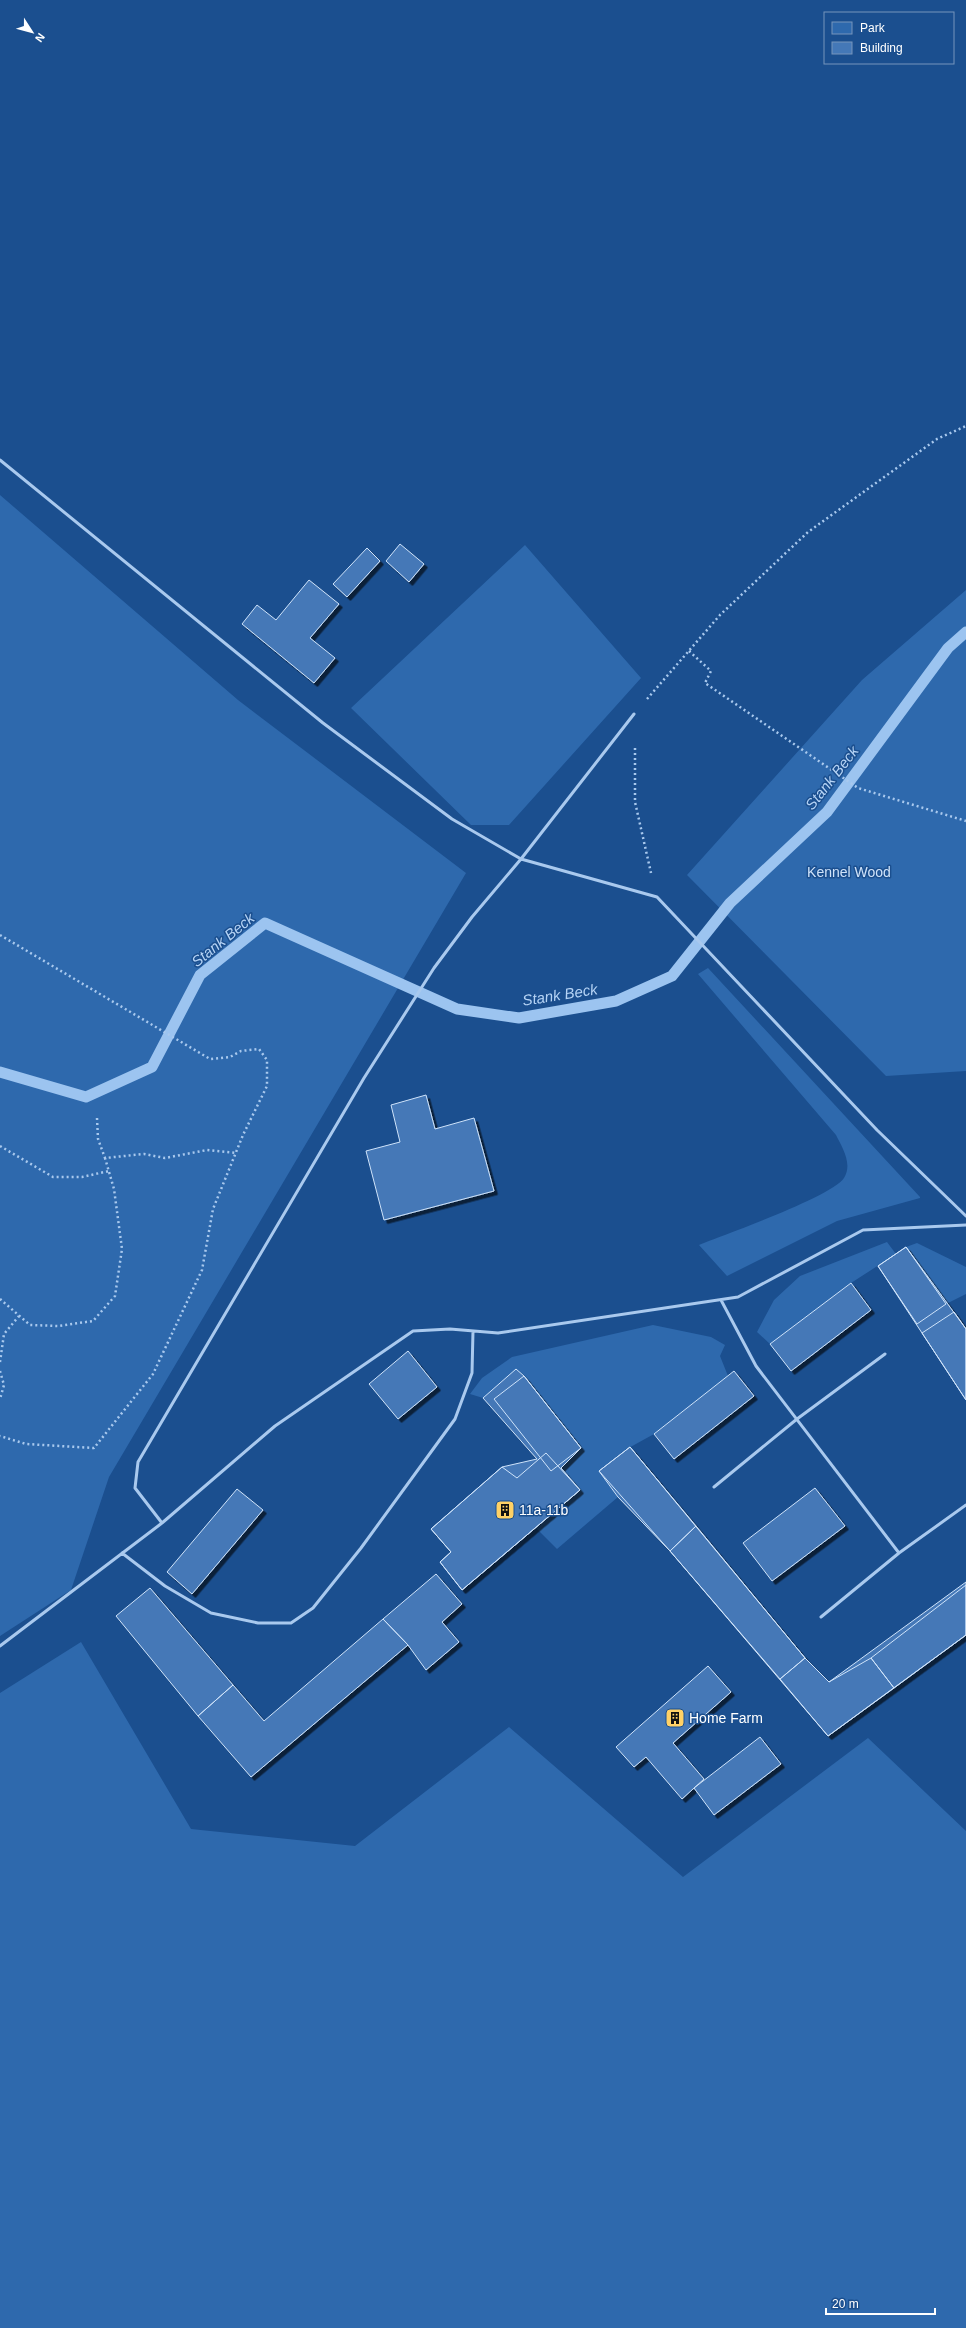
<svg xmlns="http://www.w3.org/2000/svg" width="966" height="2328" font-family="Helvetica,sans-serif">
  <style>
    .green { fill: #2e69ad }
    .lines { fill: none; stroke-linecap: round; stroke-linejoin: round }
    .stream { stroke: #9cc4f0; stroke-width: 11 }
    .building { fill: #4478b7; stroke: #cfe3fa; filter: url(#shadow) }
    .path { stroke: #a9c9ee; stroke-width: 2.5; stroke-dasharray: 2 3; stroke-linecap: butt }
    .lane { stroke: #a9c9ee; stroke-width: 3 }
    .labels { text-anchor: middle; stroke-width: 3; stroke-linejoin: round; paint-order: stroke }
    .park-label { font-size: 14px; fill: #cfe3fa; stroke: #1b4f8f }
    .poi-label { font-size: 14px; fill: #fff; stroke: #1b4f8f; text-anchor: start }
    .water-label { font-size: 15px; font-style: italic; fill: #b5d3f5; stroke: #1b4f8f }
  </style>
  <defs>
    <filter id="shadow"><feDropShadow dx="3.5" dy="3.5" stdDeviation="0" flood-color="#0009"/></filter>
  </defs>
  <rect width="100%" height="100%" fill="#1b4f8f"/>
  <!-- green -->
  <path class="green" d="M0 495 238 700 466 873 109 1477 71 1590 0 1636Z
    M525 545 641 678 509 825H471L351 708Z
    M966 590V1071L886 1076 687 875 862 680Z
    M708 968 920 1197V1198L837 1221 727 1276 699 1245C726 1234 831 1197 844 1178 853 1164 842 1147 836 1135L698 974Z
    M887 1242 896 1254 851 1283 770 1344 757 1332 774 1300 800 1276Z
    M917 1243 966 1267V1294L946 1304 906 1247Z
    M653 1325 711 1337 725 1345 720 1356 728 1376 654 1434 625 1450 599 1471 618 1497 557 1549 536 1528 580 1490 561 1468 581 1448 524 1376 516 1370 483 1398 470 1394 482 1378 512 1357Z
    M81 1642 191 1829 355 1846 509 1727 683 1877 868 1738 966 1831V2328H0V1693Z"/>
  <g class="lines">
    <!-- stream -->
    <path class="stream" d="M0 1072 86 1097 152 1067 200 975 265 923 457 1009 519 1018 616 1001 672 976 730 903 827 812 948 648 966 632"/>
  </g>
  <!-- building -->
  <path class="building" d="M400 544 424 564 409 582 386 561Z
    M367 548 380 561 347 597 333 584Z
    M309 580 339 604 310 638 335 658 314 683 242 624 257 605 276 620Z
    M426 1095 435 1129 474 1118 494 1191 384 1220 366 1151 400 1142 391 1105Z
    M906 1247 966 1329V1400L878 1266Z
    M906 1247 946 1304 917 1324 878 1266Z
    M851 1283 871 1310 791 1371 770 1344Z
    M954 1312 966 1329V1400L922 1333Z
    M408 1351 437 1387 398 1419 369 1384Z
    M516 1369 524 1376 581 1448 561 1468 580 1490 462 1590 440 1562 451 1552 431 1529 502 1467 537 1459 483 1398Z
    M734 1371 754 1396 674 1459 654 1434Z
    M524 1376 581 1448 551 1471 494 1399Z
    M630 1447 805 1658 829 1682 966 1582V1635L828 1736 670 1551 618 1497 599 1471Z
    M630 1447 696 1526 670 1551 599 1471Z
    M546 1453 580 1490 462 1590 440 1562 451 1552 431 1529 502 1467 517 1478Z
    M815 1488 845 1526 772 1581 743 1543Z
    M237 1489 263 1510 192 1594 167 1572Z
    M696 1526 805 1658 780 1679 670 1551Z
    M436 1574 462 1604 442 1622 459 1642 426 1670 408 1645 383 1619Z
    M966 1585V1635L894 1688 871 1658Z
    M150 1588 233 1685 198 1716 116 1616Z
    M383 1619 408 1645 251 1777 198 1716 233 1685 264 1721Z
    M805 1658 829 1682 871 1658 894 1688 828 1736 780 1679Z
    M708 1666 731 1692 673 1743 704 1779 682 1799 646 1757 634 1767 616 1747Z
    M760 1737 781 1764 714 1815 694 1788Z"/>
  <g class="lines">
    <!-- path -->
    <path class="path" d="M689 651 711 671 705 683 858 788 966 821
      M647 699 720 615 808 532 937 439 966 426
      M635 748V802L651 873
      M0 935 210 1059 230 1057 241 1051 259 1049 267 1060V1086L243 1135 213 1209 202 1270 153 1374 94 1448 26 1444 0 1436
      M97 1118 98 1139 105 1158 144 1154 165 1158 207 1150 236 1153
      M0 1146 53 1177H82L109 1171
      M0 1299 30 1325 58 1326 93 1321 115 1296 122 1249 114 1189 105 1158
      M0 1362 4 1334 19 1316
      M0 1371 4 1385 0 1399"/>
    <!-- lane -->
    <path class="lane" d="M0 460 323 723 452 819 521 859 657 897 877 1130 966 1216
      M721 1300 756 1366 899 1553
      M714 1487 797 1419 885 1354
      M162 1523 135 1488 138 1462 364 1078 434 968 472 917 521 859 634 714
      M122 1553 165 1586 211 1613 258 1623H291L313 1608 361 1548 455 1419 472 1373 473 1331
      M821 1617 899 1553 966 1505
      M0 1646 162 1523 275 1426 413 1331 450 1329 498 1333 738 1297 863 1230 966 1225"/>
  </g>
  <!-- icons -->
  <defs>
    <g id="building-square" transform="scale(1)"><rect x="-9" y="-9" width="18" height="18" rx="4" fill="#ffd166" stroke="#1b4f8f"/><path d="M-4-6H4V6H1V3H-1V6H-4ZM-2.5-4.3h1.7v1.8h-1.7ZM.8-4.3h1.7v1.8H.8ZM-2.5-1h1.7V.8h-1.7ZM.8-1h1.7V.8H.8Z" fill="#111"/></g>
  </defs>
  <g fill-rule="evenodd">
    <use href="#building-square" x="505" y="1510"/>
    <use href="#building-square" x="675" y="1718"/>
  </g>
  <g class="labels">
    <!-- park labels -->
    <g class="park-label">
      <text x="849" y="877">Kennel Wood</text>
    </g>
    <!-- poi labels -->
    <g class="poi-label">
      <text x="519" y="1515">11a-11b</text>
      <text x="689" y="1723">Home Farm</text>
    </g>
    <!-- water labels -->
    <g class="water-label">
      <text transform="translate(832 778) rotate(-52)" y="5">Stank Beck</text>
      <text transform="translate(223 940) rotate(-39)" y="5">Stank Beck</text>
      <text transform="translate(560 995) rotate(-9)" y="5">Stank Beck</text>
    </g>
  </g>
  <!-- legend -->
  <rect x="824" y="12" width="130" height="52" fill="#1b4f8f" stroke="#7695bc"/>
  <rect x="832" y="22" width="20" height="12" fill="#2e69ad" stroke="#7695bc"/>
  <text x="860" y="32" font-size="12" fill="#ffffff">Park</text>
  <rect x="832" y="42" width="20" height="12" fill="#4478b7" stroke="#7695bc"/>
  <text x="860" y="52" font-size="12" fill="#ffffff">Building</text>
  <!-- north arrow -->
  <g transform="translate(32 32) rotate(126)" stroke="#1b4f8f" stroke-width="3" paint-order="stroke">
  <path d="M0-3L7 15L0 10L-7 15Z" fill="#ffffff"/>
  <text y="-6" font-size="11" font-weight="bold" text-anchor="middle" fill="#ffffff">N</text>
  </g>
  <!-- scale -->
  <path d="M826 2308v6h109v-6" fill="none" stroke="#ffffff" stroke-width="2"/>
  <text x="832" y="2308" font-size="12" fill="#ffffff" stroke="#1b4f8f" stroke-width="3" paint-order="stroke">20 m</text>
</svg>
